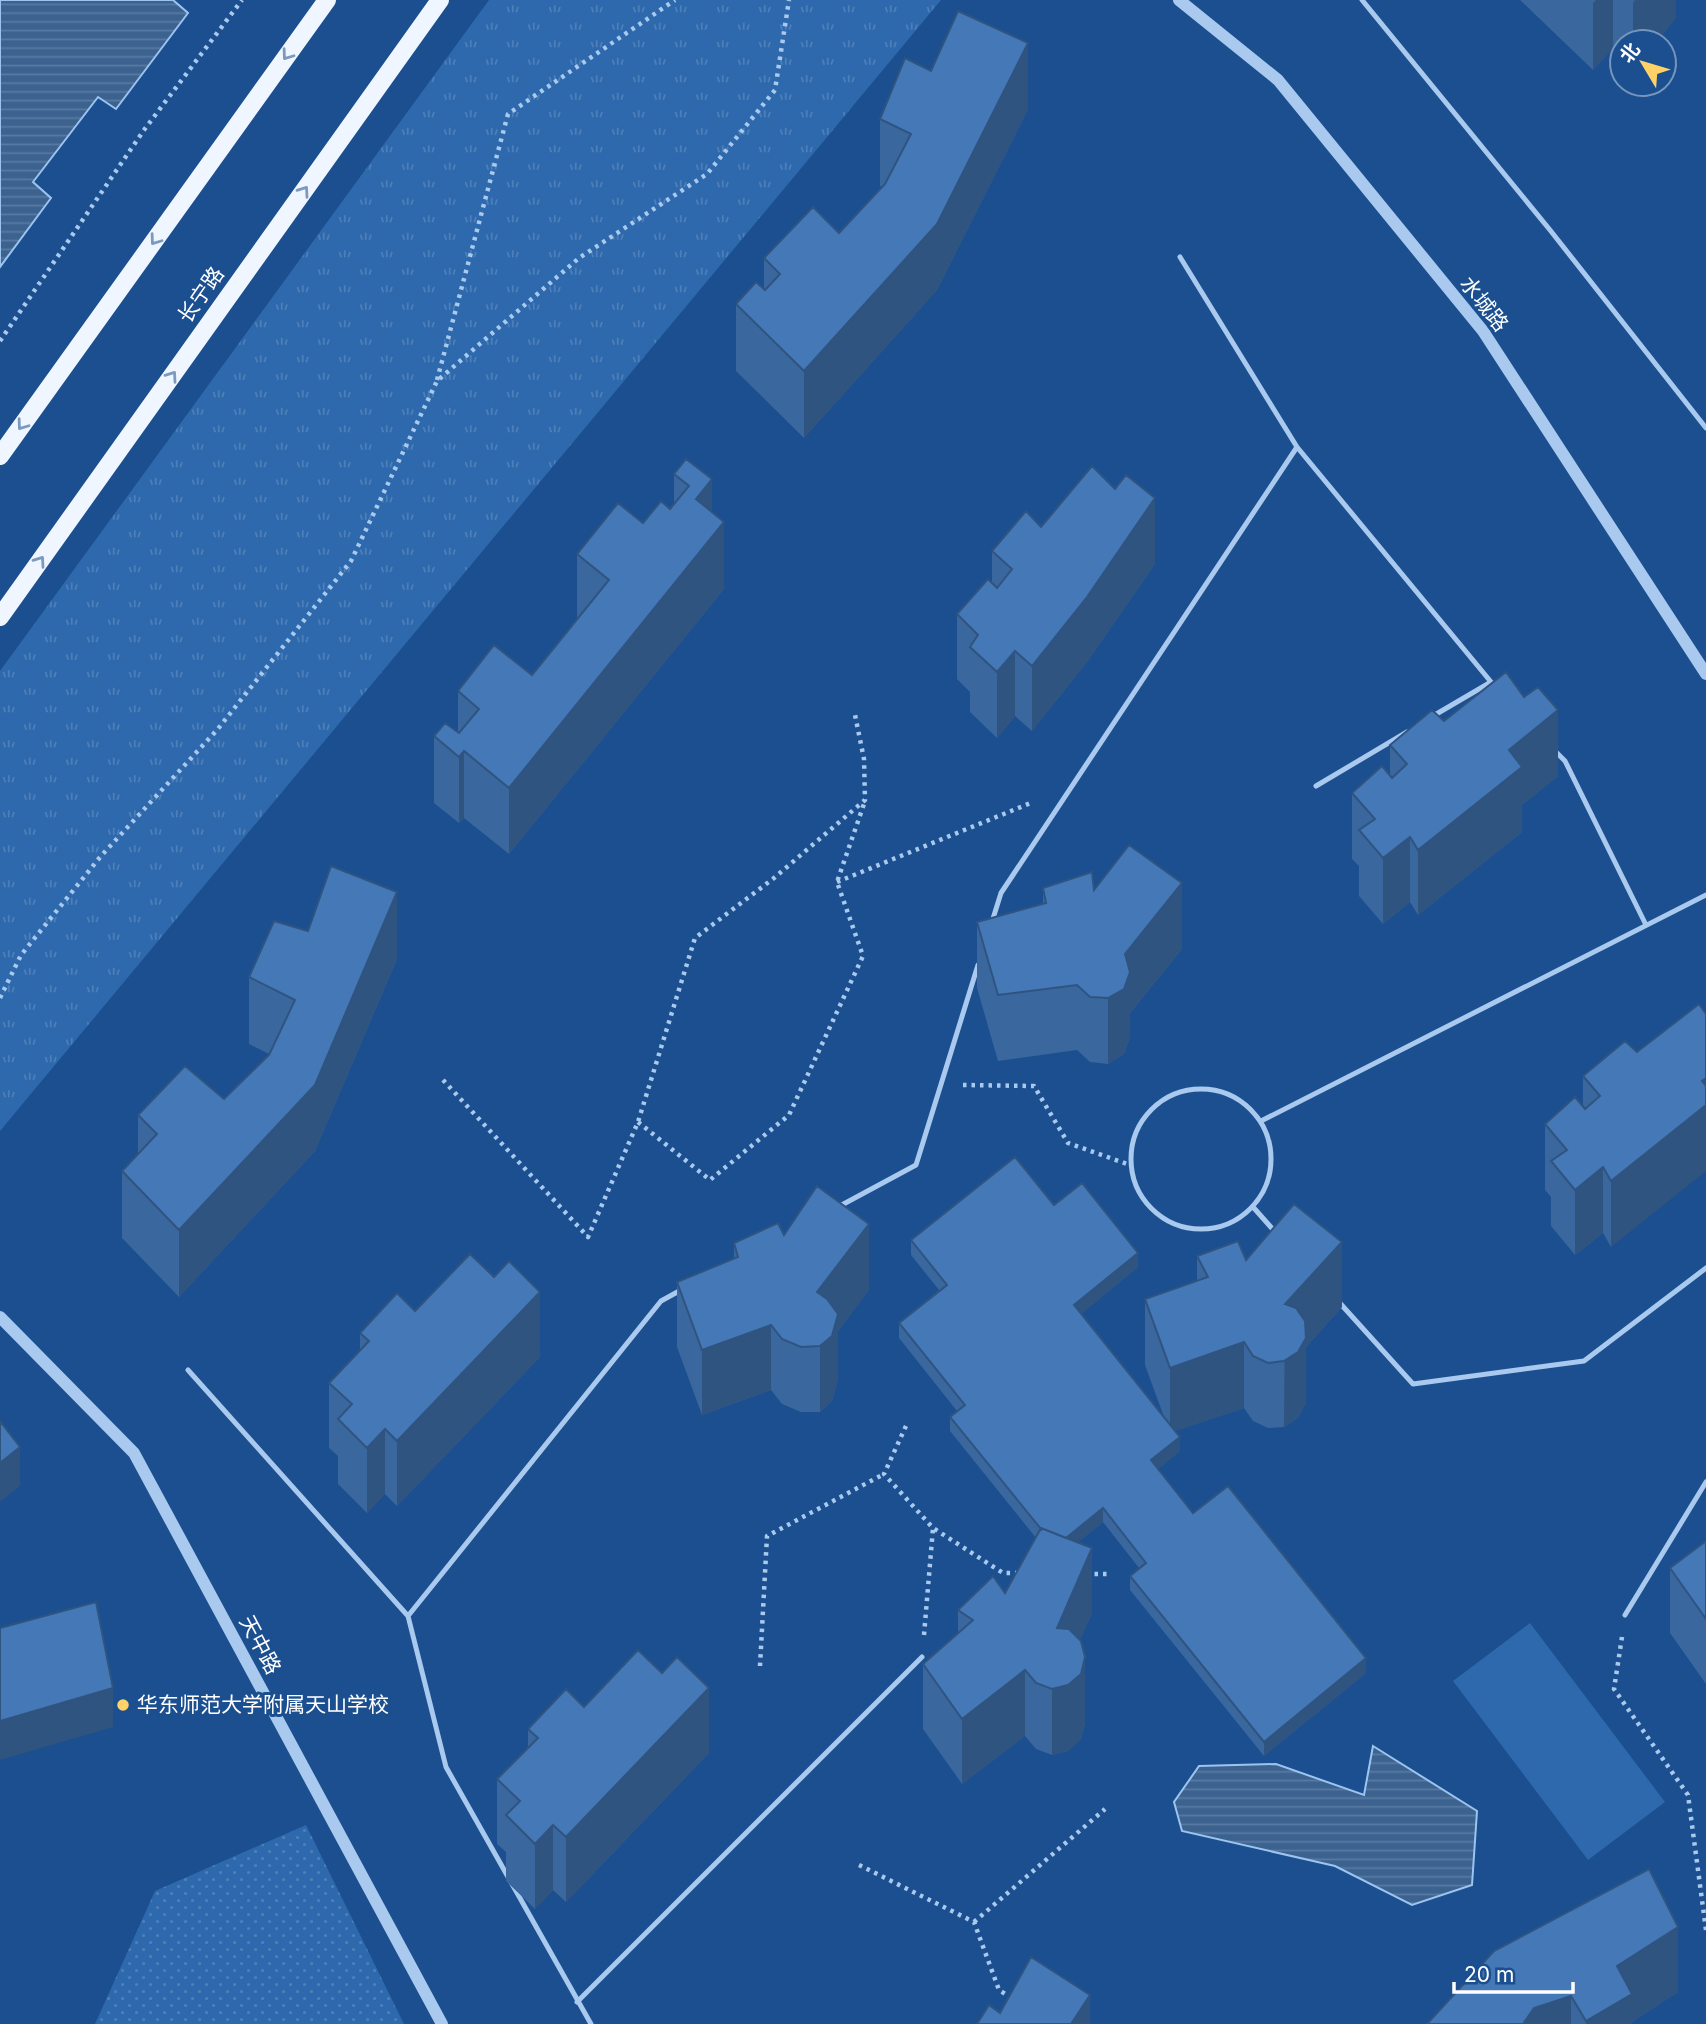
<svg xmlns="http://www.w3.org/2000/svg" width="1706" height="2024" font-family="Inter,'Noto Sans SC',sans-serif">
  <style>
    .grass { fill: url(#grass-dots) }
    .park { fill: url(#park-tufts) }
    .garden { fill: #2e69ad }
    .water { fill: url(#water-rules); stroke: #9cc4f0; stroke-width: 2 }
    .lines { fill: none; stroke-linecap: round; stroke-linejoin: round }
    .path { stroke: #a9c9ee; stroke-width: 4.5; stroke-dasharray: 3.5 5; stroke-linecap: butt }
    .service { stroke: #a9c9ee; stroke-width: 5 }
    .tertiary { stroke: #a9c9ee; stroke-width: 12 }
    .primary { stroke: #f0f6ff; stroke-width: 18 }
    .wall { fill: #3a679d }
    .shaded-wall { fill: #305480 }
    .building { fill: #4478b7; stroke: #305480; stroke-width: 2 }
    .oneway { stroke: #7b9ac1 }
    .poi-dot { fill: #ffd166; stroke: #1b4f8f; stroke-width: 2.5 }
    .labels { text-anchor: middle; stroke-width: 6; stroke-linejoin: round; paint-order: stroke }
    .street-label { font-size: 21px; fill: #fff; stroke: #1b4f8f }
    .poi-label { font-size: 21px; fill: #fff; stroke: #1b4f8f; text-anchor: start }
  </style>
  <defs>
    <pattern id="grass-dots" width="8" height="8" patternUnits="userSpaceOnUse" patternTransform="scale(1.75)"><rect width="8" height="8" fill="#2e69ad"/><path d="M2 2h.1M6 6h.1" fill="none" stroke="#4d80b9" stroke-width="1.8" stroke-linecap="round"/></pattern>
    <pattern id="park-tufts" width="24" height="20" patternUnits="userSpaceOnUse" patternTransform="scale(1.75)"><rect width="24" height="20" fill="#2e69ad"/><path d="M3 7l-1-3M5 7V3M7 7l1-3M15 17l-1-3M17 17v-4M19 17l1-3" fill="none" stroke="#4d80b9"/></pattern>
    <pattern id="water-rules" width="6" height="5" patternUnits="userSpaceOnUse" patternTransform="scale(1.75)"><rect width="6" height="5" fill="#3c6290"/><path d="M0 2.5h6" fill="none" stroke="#597aa1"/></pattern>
  </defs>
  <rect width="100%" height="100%" fill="#1b4f8f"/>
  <!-- grass -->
  <path class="grass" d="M306 1825 404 2024H95L155 1891Z"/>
  <!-- park -->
  <path class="park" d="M489 0H941L0 1131V671Z"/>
  <!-- garden -->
  <path class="garden" d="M1530 1623 1665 1802 1588 1860 1453 1681Z"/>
  <!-- water -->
  <path class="water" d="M0 0H173L188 13 116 109 98 97 33 182 51 198 0 267Z
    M1373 1746 1477 1811 1472 1885 1412 1905 1335 1866 1182 1831 1174 1802 1199 1766 1276 1764 1364 1795Z"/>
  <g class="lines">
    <!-- path -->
    <path class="path" d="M0 341 144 130 242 0
      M437 380 508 114 675 0
      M837 882 1033 802
      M0 998 21 955 101 856 217 730 351 561 437 381 579 258 707 174 775 90 789 0
      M443 1080 588 1237 638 1122 695 938 774 878 865 800 864 759 855 715
      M963 1085 1034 1086 1068 1143 1130 1165
      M638 1122 710 1180 789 1115 863 956 837 882 865 801
      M906 1426 884 1474 933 1528 1003 1573H1022
      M1086 1574H1110
      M924 1635 933 1528
      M1622 1637 1614 1689 1688 1795 1706 1930
      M760 1666 767 1536 884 1474
      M859 1865 974 1922 999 1990 1013 1999
      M974 1922 1105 1809"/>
    <!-- service -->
    <path class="service" d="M1362 0 1550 230 1706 428
      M1180 257 1297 447 1496 688
      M1433 716 1491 682
      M1553 749 1565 761 1646 925
      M1316 786 1407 732
      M991 925 1001 893 1297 447
      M1131 1159a70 70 0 1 1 140 0a70 70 0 1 1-140 0Z
      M1261 1121 1706 895
      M838 1207 916 1165 978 965
      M1253 1207 1277 1234
      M1338 1301 1413 1384 1584 1361 1706 1268
      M188 1370 408 1616 446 1767 591 2024
      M1625 1615 1706 1482
      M408 1616 661 1301 681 1290
      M577 2002 922 1657"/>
    <!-- tertiary -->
    <path class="tertiary" d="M1179 0 1278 80 1483 331 1706 674
      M0 1317 134 1453 442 2024"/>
    <!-- primary -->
    <path class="primary" d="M0 456 327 0
      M0 617 440 0"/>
  </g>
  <!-- wall -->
  <path class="wall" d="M1520 0H1676V18L1656 42H1622V58L1613 48 1593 70Z
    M931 71 1028 109 937 290 804 438 736 371V304L764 289V258L839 233 882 187 880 186V119Z
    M686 459 712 512 724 589 509 854 464 818 459 823 434 803V736L458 732V691L532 675 577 619V554L643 523 670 509 674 504V474Z
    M992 551 1155 564 1087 662 1032 731 1015 716 997 738 970 712V692L957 679V614L992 583Z
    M1390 745 1558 776 1522 805V832L1418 915 1410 902 1383 924 1359 896V866L1352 859V793L1390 775Z
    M1043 888 1094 890 1182 949 1130 1013V1037L1124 1054 1108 1064 1090 1062 1077 1050 998 1061 977 988V922L1043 904Z
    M397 959 315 1151 179 1297 122 1238V1171L138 1154V1115L224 1099 269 1054 249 1044V977Z
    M1625 1041 1611 1247 1603 1233 1575 1255 1551 1226V1197L1545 1190V1124L1583 1107V1076Z
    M1054 1205 1138 1267 1081 1314 1164 1417 1145 1365V1299L1197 1281V1256L1246 1260 1342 1307 1306 1347V1403L1298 1418 1284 1427 1268 1428 1253 1421 1244 1408 1175 1431 1180 1451 1158 1469 1193 1513 1366 1673 1264 1756 1130 1590V1576L1139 1568 1103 1522 1078 1542 1092 1613 1080 1640 1085 1723 1081 1739 1068 1751 1052 1755 1036 1749 1025 1736 962 1784 923 1729V1664L958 1633V1610L1005 1593 1036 1538 950 1431V1417L957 1411 899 1338V1323L939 1290 911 1255V1240Z
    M784 1235 869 1290 838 1331V1379L832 1401 820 1412H801L782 1404 771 1390 702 1415 677 1347V1282L734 1258V1243Z
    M415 1311 540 1357 397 1506 385 1494 367 1513 338 1484V1456L329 1448V1383L360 1351V1333Z
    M1706 1541V1684L1670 1633V1568Z
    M584 1707 709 1753 566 1902 553 1890 535 1909 506 1881V1852L497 1844V1779L528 1747V1729Z
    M1649 1869 1678 1992 1632 2022V2024H1427Z"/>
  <!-- shaded-wall -->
  <path class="shaded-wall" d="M1596 0H1613V48L1593 70V3Z
    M1635 0H1676V18L1656 42H1633V3Z
    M1028 43V109L937 290 804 438V371Z
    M712 479V538L724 522V589L509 854V788L696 499Z
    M1155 498V564L1087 662 1032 731V666Z
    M1015 651V716L997 738V672Z
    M1558 710V776L1522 805V832L1418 915V850L1509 750Z
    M464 751V818L459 823V757Z
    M1410 837V902L1383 924V858Z
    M1182 883V949L1130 1013V1037L1124 1054 1108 1064V998L1125 954Z
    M397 892V959L315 1151 179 1297V1230Z
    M1706 1078V1171L1611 1247V1181Z
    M1603 1167V1233L1575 1255V1190Z
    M869 1224V1290L838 1331V1379L832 1401 820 1412V1346L817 1292Z
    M1342 1242V1307L1306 1347V1403L1298 1418 1284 1427 1285 1304Z
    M1138 1253V1267L1074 1320V1305Z
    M540 1292V1357L397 1506V1441Z
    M771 1325V1390L702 1415V1350Z
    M1244 1342V1408L1170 1433V1368Z
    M385 1429V1494L367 1513V1448Z
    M1180 1437V1451L1151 1475V1460Z
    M20 1447V1486L0 1502V1463Z
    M1103 1508V1522L1055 1561V1546Z
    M1092 1548V1613L1060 1687 1085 1657V1723L1081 1739 1068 1751 1052 1755V1689L1057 1628Z
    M1366 1658V1673L1264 1756V1742Z
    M1025 1670V1736L962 1784V1719Z
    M113 1688V1727L0 1760V1721Z
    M709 1688V1753L566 1902V1837Z
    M553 1825V1890L535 1909V1844Z
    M1678 1927V1992L1632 2022V2024H1586V2021L1617 1966Z
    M1090 1995V2024H1071Z
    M1571 1996V2024H1523L1534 2008Z"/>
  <!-- building -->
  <path class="building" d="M958 11 1028 43 937 224 804 371 736 304 756 282 765 290 780 274 764 258 813 207 839 233 885 184 911 134 880 119 905 58 931 71Z
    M686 459 712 479 696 499 724 522 509 788 464 751 459 757 434 736 445 723 459 733 479 709 458 691 494 645 532 675 609 580 577 554 618 503 643 523 661 501 670 509 689 486 674 474Z
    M1092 466 1115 489 1126 475 1155 498 1087 597 1032 666 1015 651 997 672 970 647 978 635 957 614 988 579 997 588 1012 569 992 551 1026 511 1041 527Z
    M1506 672 1524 697 1538 687 1558 710 1509 750 1522 767 1418 850 1410 837 1383 858 1359 830 1375 819 1352 793 1382 766 1392 778 1407 764 1390 745 1432 710 1444 721Z
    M1129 845 1182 883 1125 954 1130 972 1124 989 1108 998 1090 997 1077 985 998 995 977 922 1046 903 1043 888 1092 872 1094 890Z
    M331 866 397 892 315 1085 179 1230 122 1171 157 1134 138 1115 185 1066 224 1099 269 1055 295 1000 249 977 274 921 308 931Z
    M1699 1004 1706 1014V1078L1702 1081 1706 1086V1105L1611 1181 1603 1167 1575 1190 1551 1161 1567 1150 1545 1124 1575 1097 1585 1109 1600 1096 1583 1076 1625 1041 1637 1052Z
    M1015 1157 1054 1205 1082 1183 1138 1253 1074 1305 1180 1437 1151 1460 1193 1513 1228 1486 1366 1658 1264 1742 1130 1576 1146 1563 1103 1508 1066 1538 1041 1528V1529L950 1417 965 1405 899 1323 947 1285 911 1240Z
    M817 1186 869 1224 817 1292 827 1299 838 1314 832 1336 820 1346 801 1347 782 1339 771 1325 702 1350 677 1282 738 1257 734 1243 778 1223 784 1235Z
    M1294 1204 1342 1242 1285 1304 1296 1308 1305 1321 1306 1338 1298 1352 1284 1361 1268 1363 1253 1356 1244 1342 1170 1368 1145 1299 1208 1277 1197 1256 1238 1241 1246 1260Z
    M470 1254 494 1277 509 1261 540 1292 397 1441 385 1429 367 1448 338 1419 352 1404 329 1383 369 1341 360 1333 397 1293 415 1311Z
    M0 1421 20 1447 0 1463Z
    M1041 1528 1092 1548 1057 1628 1069 1629 1081 1641 1085 1657 1081 1674 1068 1685 1052 1689 1036 1683 1025 1670 962 1719 923 1664 973 1620 958 1610 993 1576 1005 1593Z
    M1706 1541V1619L1670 1568Z
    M96 1602 113 1688 0 1721V1628Z
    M638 1650 662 1673 677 1657 709 1688 566 1837 553 1825 535 1844 506 1815 520 1801 497 1779 538 1738 528 1729 566 1689 584 1707Z
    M1649 1869 1678 1927 1617 1966 1632 1994 1586 2021 1571 1996 1534 2008 1523 2024H1427L1494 1951Z
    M1031 1957 1090 1995 1071 2024H977L989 2005 1000 2013Z"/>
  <!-- one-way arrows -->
  <defs><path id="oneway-chevron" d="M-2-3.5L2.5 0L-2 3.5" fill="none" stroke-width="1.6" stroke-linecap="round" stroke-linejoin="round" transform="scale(1.75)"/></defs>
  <g class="oneway">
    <use href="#oneway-chevron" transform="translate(287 55) rotate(126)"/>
    <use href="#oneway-chevron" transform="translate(304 191) rotate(-55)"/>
    <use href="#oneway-chevron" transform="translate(155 240) rotate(126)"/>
    <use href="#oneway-chevron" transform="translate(172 376) rotate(-55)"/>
    <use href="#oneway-chevron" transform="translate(22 425) rotate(126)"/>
    <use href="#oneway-chevron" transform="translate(40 561) rotate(-55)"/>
  </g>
  <!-- markers -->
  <circle class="poi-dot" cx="123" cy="1705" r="7"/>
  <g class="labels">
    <!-- street labels -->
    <g class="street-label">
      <text transform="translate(201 295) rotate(-55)" y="7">长宁路</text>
      <text transform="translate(1484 304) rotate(52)" y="7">水城路</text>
      <text transform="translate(260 1645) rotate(62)" y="7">天中路</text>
    </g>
    <!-- poi labels -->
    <g class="poi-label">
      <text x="137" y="1712">华东师范大学附属天山学校</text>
    </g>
  </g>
  <!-- north arrow -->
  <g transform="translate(1643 63) rotate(308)"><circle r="33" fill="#1b4f8f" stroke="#7695bc" stroke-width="2"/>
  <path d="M0-5L12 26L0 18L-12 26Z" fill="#ffd166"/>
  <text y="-10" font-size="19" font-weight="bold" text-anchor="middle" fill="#ffffff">北</text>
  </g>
  <!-- scale -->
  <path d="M1454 1982v10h119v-10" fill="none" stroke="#ffffff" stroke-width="3.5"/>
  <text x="1464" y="1982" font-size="21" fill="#ffffff" stroke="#1b4f8f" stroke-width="5" paint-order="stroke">20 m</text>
</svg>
